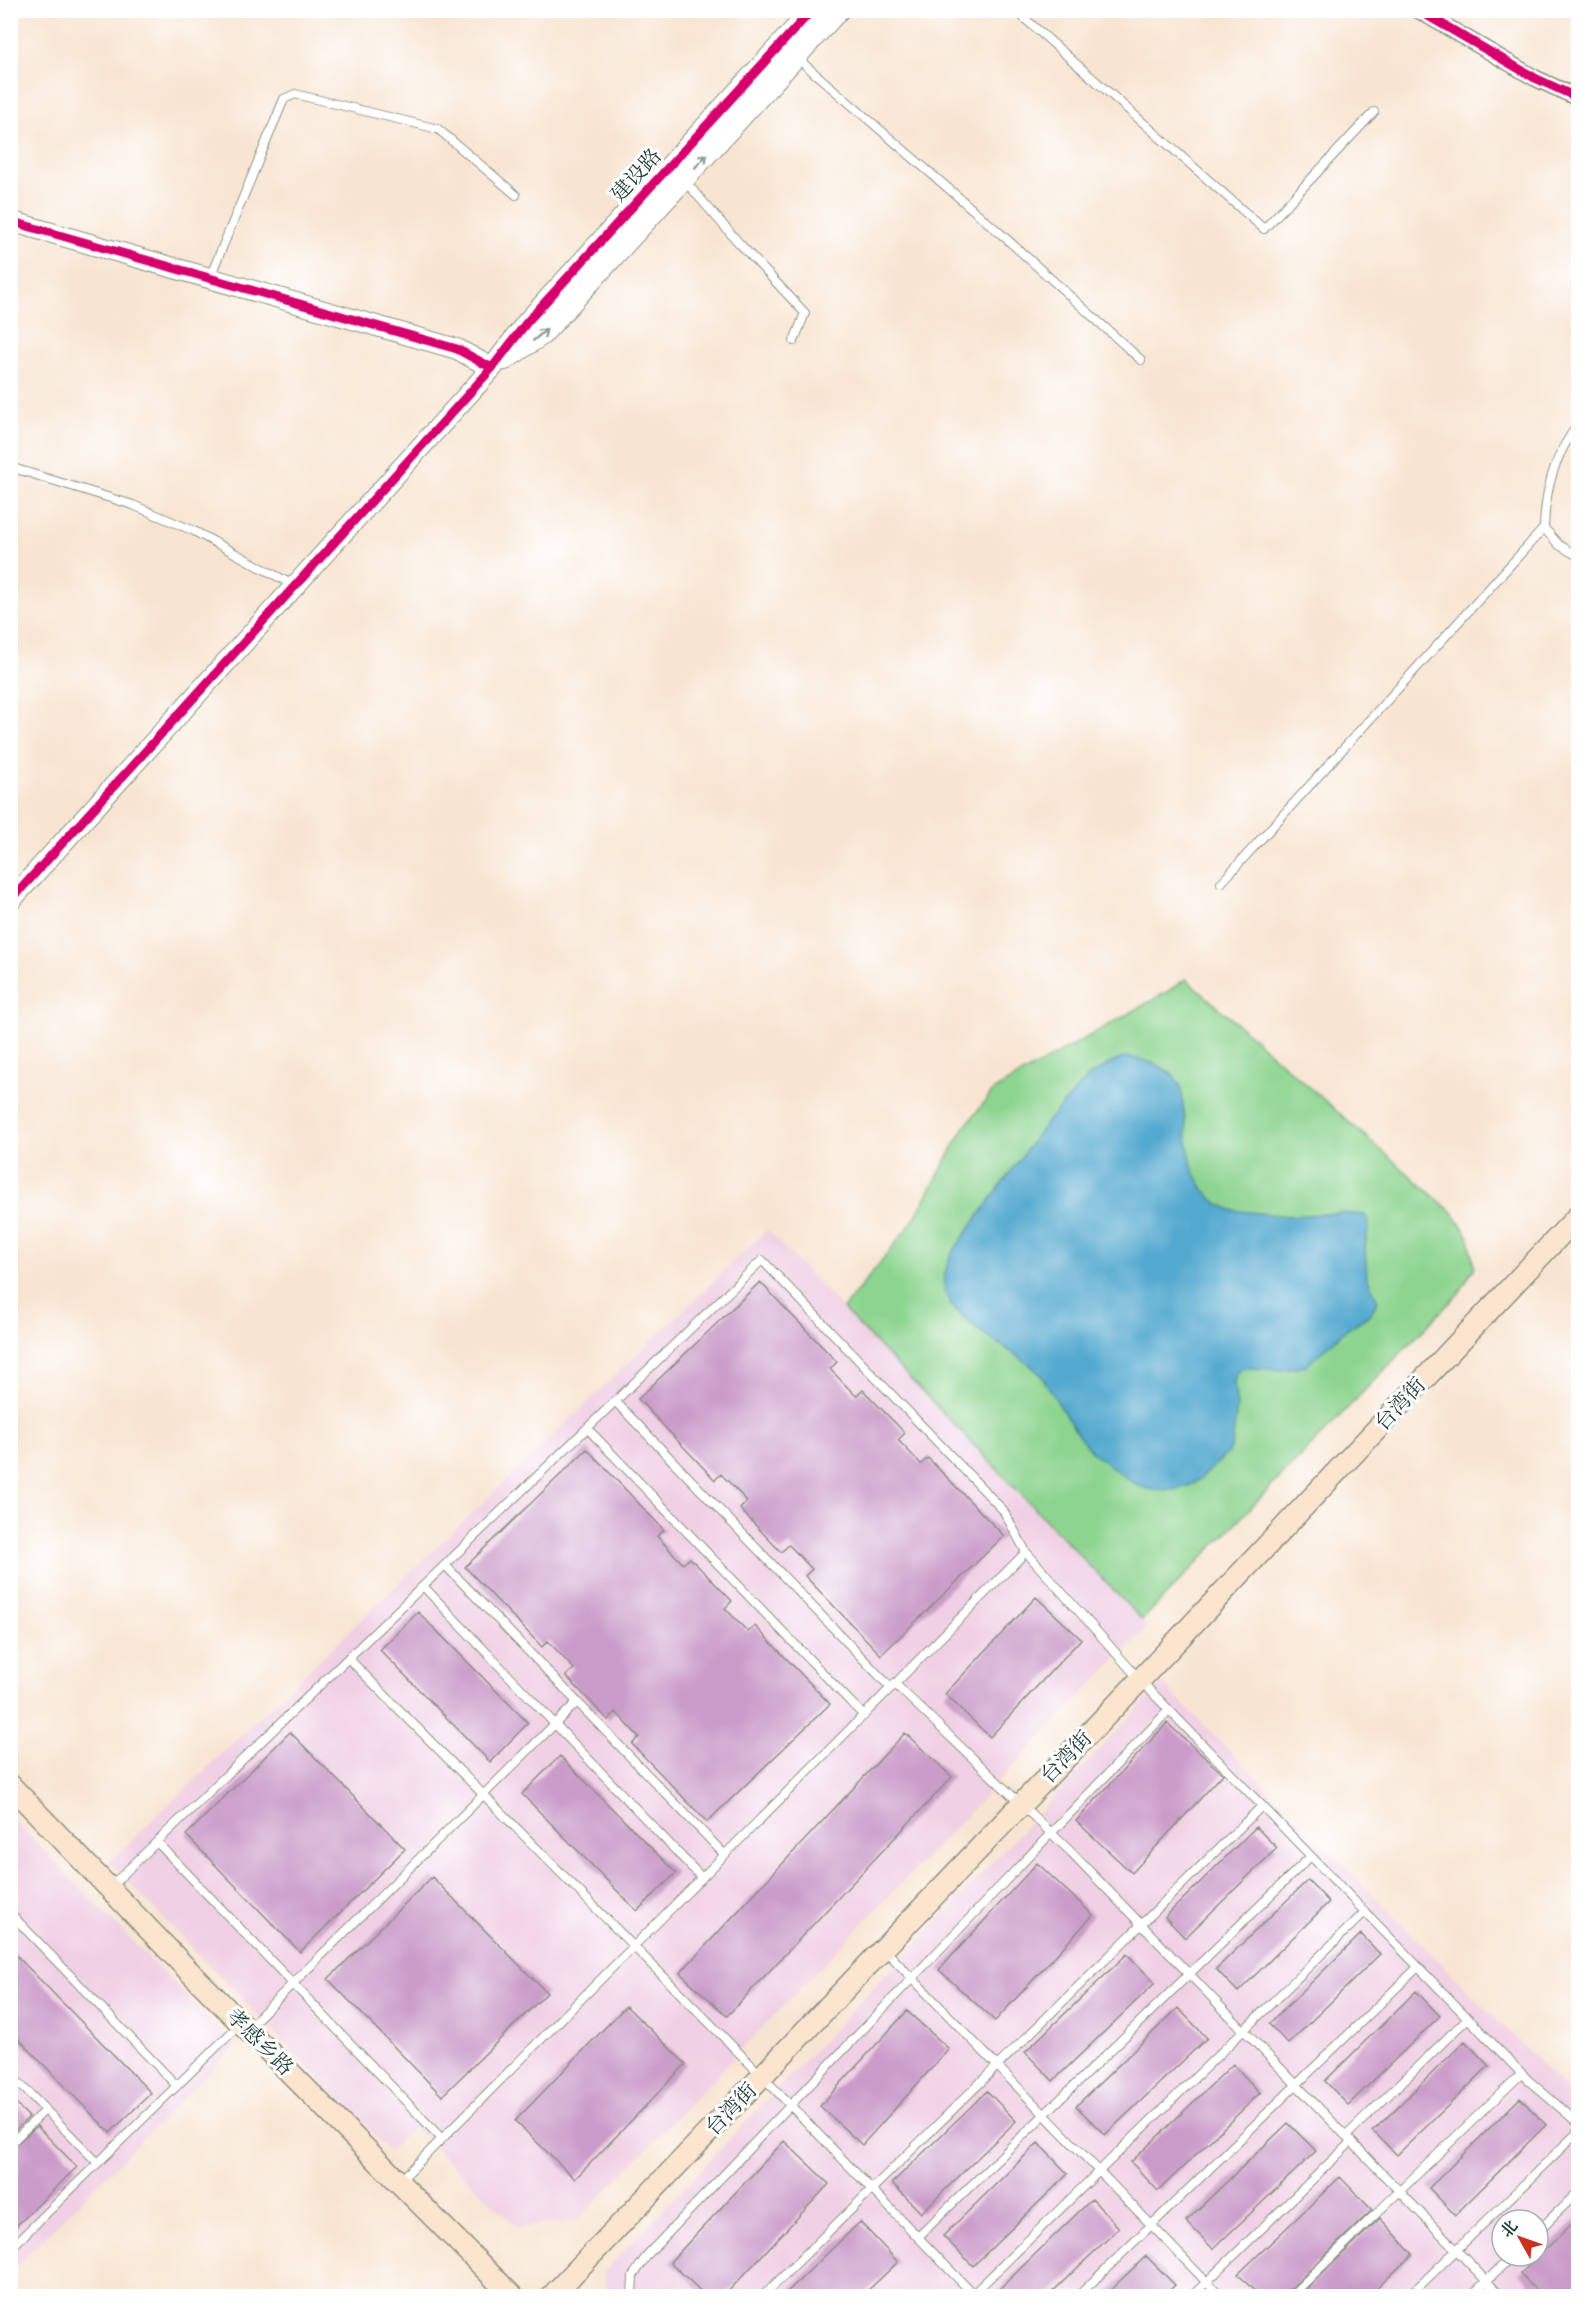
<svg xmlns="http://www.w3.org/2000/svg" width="1589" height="2307" font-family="'IM FELL English','Noto Serif SC',serif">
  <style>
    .built { fill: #f0d0e4; fill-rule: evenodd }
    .green { fill: #8cd48f; stroke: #568862; stroke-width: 1.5 }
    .water { fill: #52a9cf; stroke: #387382; stroke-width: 1.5 }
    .building { fill: #ca9cc9 }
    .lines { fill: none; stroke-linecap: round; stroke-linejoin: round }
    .service-casing { stroke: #8c9182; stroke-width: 10 }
    .minor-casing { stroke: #8c9182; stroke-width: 18 }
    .tertiary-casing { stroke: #8c9182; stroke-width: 22 }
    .secondary-casing { stroke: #8c9182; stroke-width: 24 }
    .service { stroke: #fff; stroke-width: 8 }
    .minor { stroke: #fff; stroke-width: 15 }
    .tertiary { stroke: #fff; stroke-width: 20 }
    .secondary { stroke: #fce5cf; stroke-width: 21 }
    .cycleway-casing { stroke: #fff; stroke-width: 13 }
    .cycleway { stroke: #d6006c; stroke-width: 9 }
    .oneway { stroke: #8f9e9a }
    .labels { text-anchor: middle; stroke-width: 6; stroke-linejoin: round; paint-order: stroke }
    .street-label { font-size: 21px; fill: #1f3d34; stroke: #fff }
  </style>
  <rect width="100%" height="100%" fill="#fff"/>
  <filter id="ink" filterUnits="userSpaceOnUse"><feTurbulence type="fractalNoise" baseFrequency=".0167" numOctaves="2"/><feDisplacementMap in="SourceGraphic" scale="12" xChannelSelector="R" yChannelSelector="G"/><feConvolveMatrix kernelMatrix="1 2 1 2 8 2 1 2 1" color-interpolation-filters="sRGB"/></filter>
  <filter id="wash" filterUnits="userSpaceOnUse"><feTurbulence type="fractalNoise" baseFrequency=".008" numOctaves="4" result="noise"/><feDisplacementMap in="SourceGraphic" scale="24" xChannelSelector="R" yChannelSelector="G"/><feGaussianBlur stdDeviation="1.35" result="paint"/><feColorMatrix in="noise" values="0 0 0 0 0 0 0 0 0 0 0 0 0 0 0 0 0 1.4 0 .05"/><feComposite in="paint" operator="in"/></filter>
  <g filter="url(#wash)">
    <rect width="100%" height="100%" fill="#f8e5d1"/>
    <!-- built -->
    <path class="built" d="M767 1230 1148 1626 578 2220 519 2228 413 2127 389 2151 109 1862Z
      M1162 1683 1578 2101V2296H607L604 2272ZM1502 2220H1538V2256H1502Z
      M11 1817 235 2046 11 2271Z"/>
    <!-- green -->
    <path class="green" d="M1186 979 1454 1214 1469 1237 1474 1268 1459 1293 1142 1620 843 1309 913 1221 964 1128 994 1090 1165 993Z"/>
    <!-- water -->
    <path class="water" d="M1126 1057C1149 1060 1170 1066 1181 1087L1188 1146 1193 1170 1205 1191 1217 1203 1231 1210 1288 1216 1340 1213 1365 1215 1369 1222 1365 1246 1367 1278 1378 1300 1371 1314 1343 1332 1306 1366 1282 1370 1250 1368 1242 1369 1236 1374 1234 1382 1237 1407 1232 1445 1228 1453 1195 1483 1180 1489 1164 1491 1147 1489 1132 1482 1093 1453 1076 1432 1041 1375 1029 1364 975 1328 951 1305 944 1290 945 1274 950 1257 955 1249 1044 1125 1089 1076 1111 1063Z"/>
    <g id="blocks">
      <!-- building -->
      <path class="building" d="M760 1282 837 1362 830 1369 856 1396 863 1390 905 1433 898 1440 921 1464 928 1458 1004 1536 881 1655 805 1576 812 1569 789 1545 781 1552 740 1509 747 1501 721 1474 715 1480 638 1399Z
        M587 1449 664 1530 657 1536 683 1564 690 1558 732 1601 725 1608 748 1632 755 1626 830 1704 707 1822 632 1744 639 1737 616 1712 608 1720 566 1676 574 1669 548 1641 542 1647 465 1567Z
        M1036 1597 1081 1639 990 1737 945 1694Z
        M418 1612 528 1723 490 1762 380 1650Z
        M1167 1723 1223 1774 1132 1873 1076 1821Z
        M290 1732 405 1849 300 1952 186 1835Z
        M905 1733 952 1777 727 2016 680 1973Z
        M560 1756 676 1873 637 1911 522 1794Z
        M1256 1827 1277 1848 1185 1938 1165 1917Z
        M1037 1863 1093 1915 995 2021 939 1970Z
        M432 1877 547 1993 442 2096 328 1979Z
        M1308 1880 1329 1902 1238 1992 1216 1969Z
        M1361 1934 1380 1954 1288 2044 1269 2024Z
        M10 1949 151 2093 110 2133 10 2030Z
        M1127 1954 1155 1983 1053 2081 1025 2052Z
        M1416 1991 1440 2016 1348 2105 1325 2081Z
        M626 2006 686 2064 575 2179 515 2121Z
        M1178 2008 1207 2038 1105 2135 1076 2106Z
        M907 2011 949 2049 862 2145 820 2106Z
        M1465 2041 1489 2066 1397 2155 1373 2131Z
        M1233 2064 1260 2093 1158 2191 1131 2162Z
        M987 2091 1016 2121 921 2213 892 2183Z
        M10 2098 29 2117 10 2135Z
        M1520 2098 1546 2125 1455 2215 1429 2188Z
        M1288 2123 1316 2151 1213 2249 1186 2221Z
        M37 2126 77 2167 10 2232V2150Z
        M784 2141 829 2184 724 2296H706L670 2262Z
        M1038 2143 1068 2174 973 2266 943 2236Z
        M1340 2177 1372 2210 1287 2292 1285 2296H1259L1238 2274Z
        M1092 2199 1119 2228 1048 2296H992Z
        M1380 2218 1413 2254 1369 2296H1299Z
        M1578 2218V2296H1542L1520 2274Z
        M860 2222 898 2262 862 2296H783Z
        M1146 2256 1175 2285 1164 2296H1104Z"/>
    </g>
  </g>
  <g filter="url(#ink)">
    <use href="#blocks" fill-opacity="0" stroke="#8c9182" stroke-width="1.5"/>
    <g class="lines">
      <!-- service casing -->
      <g class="service-casing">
        <path id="service" d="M1015 10 1264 229 1374 112
          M797 58 1000 233 1141 360
          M685 181 739 243 805 313 794 341
          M210 277 284 99 295 94 438 129 516 195
          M1578 425C1554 455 1545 489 1544 528L1559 545 1578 556
          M10 467 133 505 194 531 293 585
          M1221 883 1544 528
          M615 1401 891 1688
          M587 1428 864 1716
          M445 1565 725 1855
          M423 1586 702 1878
          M348 1658 762 2076 975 2296
          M895 1684 1071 1852 1501 2296
          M157 1842 442 2139
          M110 1887 762 1260 1003 1510 1026 1552 1140 1680 1528 2080 1578 2123
          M10 1913 177 2086
          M884 1949 1220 2296
          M248 2028 577 1702
          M10 2074 98 2163
          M1346 2136 1468 2018
          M10 2144 45 2110
          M400 2181 1026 1552
          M1538 2231 1578 2192
          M918 2237 1311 1856
          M10 2249 239 2025
          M973 2294 1365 1912
          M632 2296 633 2276 648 2254 1169 1710
          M763 2296 1262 1806
          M1078 2296 1418 1967
          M1192 2296 1351 2142
          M1291 2296 1522 2073
          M1409 2296 1578 2132
          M1471 2296 1512 2256"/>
      </g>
      <!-- minor casing -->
      <g class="minor-casing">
        <path id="minor" d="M1418 10 1535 78 1578 98"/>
      </g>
      <!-- tertiary casing -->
      <g class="tertiary-casing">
        <path id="tertiary" d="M10 221 457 349 492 368
          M505 360 542 335 839 10
          M10 901 492 368 527 322 812 10"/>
      </g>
      <!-- secondary casing -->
      <g class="secondary-casing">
        <path id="secondary" d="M10 1785 186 1968 512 2296
          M552 2296 1140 1680 1578 1216"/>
      </g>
      <!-- service -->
      <use href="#service" class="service"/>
      <!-- minor -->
      <use href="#minor" class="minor"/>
      <!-- tertiary -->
      <use href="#tertiary" class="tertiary"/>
      <!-- secondary -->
      <use href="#secondary" class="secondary"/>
      <!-- cycleway casing -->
      <g class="cycleway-casing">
        <path id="cycleway" d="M1418 10 1535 78 1578 98
          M10 221 457 349 492 368
          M10 901 492 368 527 322 812 10"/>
      </g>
      <!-- cycleway -->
      <use href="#cycleway" class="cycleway"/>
    </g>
    <!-- one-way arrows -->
    <defs><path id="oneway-shaft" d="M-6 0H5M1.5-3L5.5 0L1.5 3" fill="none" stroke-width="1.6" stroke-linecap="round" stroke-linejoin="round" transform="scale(1.5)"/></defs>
    <g class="oneway">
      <use href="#oneway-shaft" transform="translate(701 161) rotate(-48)"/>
      <use href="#oneway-shaft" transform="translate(540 335) rotate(-40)"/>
    </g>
  </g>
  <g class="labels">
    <!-- street labels -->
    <g class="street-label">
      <text transform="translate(636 175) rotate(-48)" y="7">建设路</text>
      <text transform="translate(1400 1404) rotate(-47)" y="7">台湾街</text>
      <text transform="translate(1066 1757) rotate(-46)" y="7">台湾街</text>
      <text transform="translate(260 2042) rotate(45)" y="7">孝感乡路</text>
      <text transform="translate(731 2109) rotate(-46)" y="7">台湾街</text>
    </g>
  </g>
  <!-- margin -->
  <rect width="1589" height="2307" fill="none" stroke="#fff" stroke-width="36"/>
  <!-- north arrow -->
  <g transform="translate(1520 2238) rotate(310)"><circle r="28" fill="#ffffff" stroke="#a5b1ae" stroke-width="1.5"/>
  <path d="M0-4.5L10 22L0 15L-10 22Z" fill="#c8321e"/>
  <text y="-9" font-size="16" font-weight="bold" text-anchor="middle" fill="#1f3d34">北</text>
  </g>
</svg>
